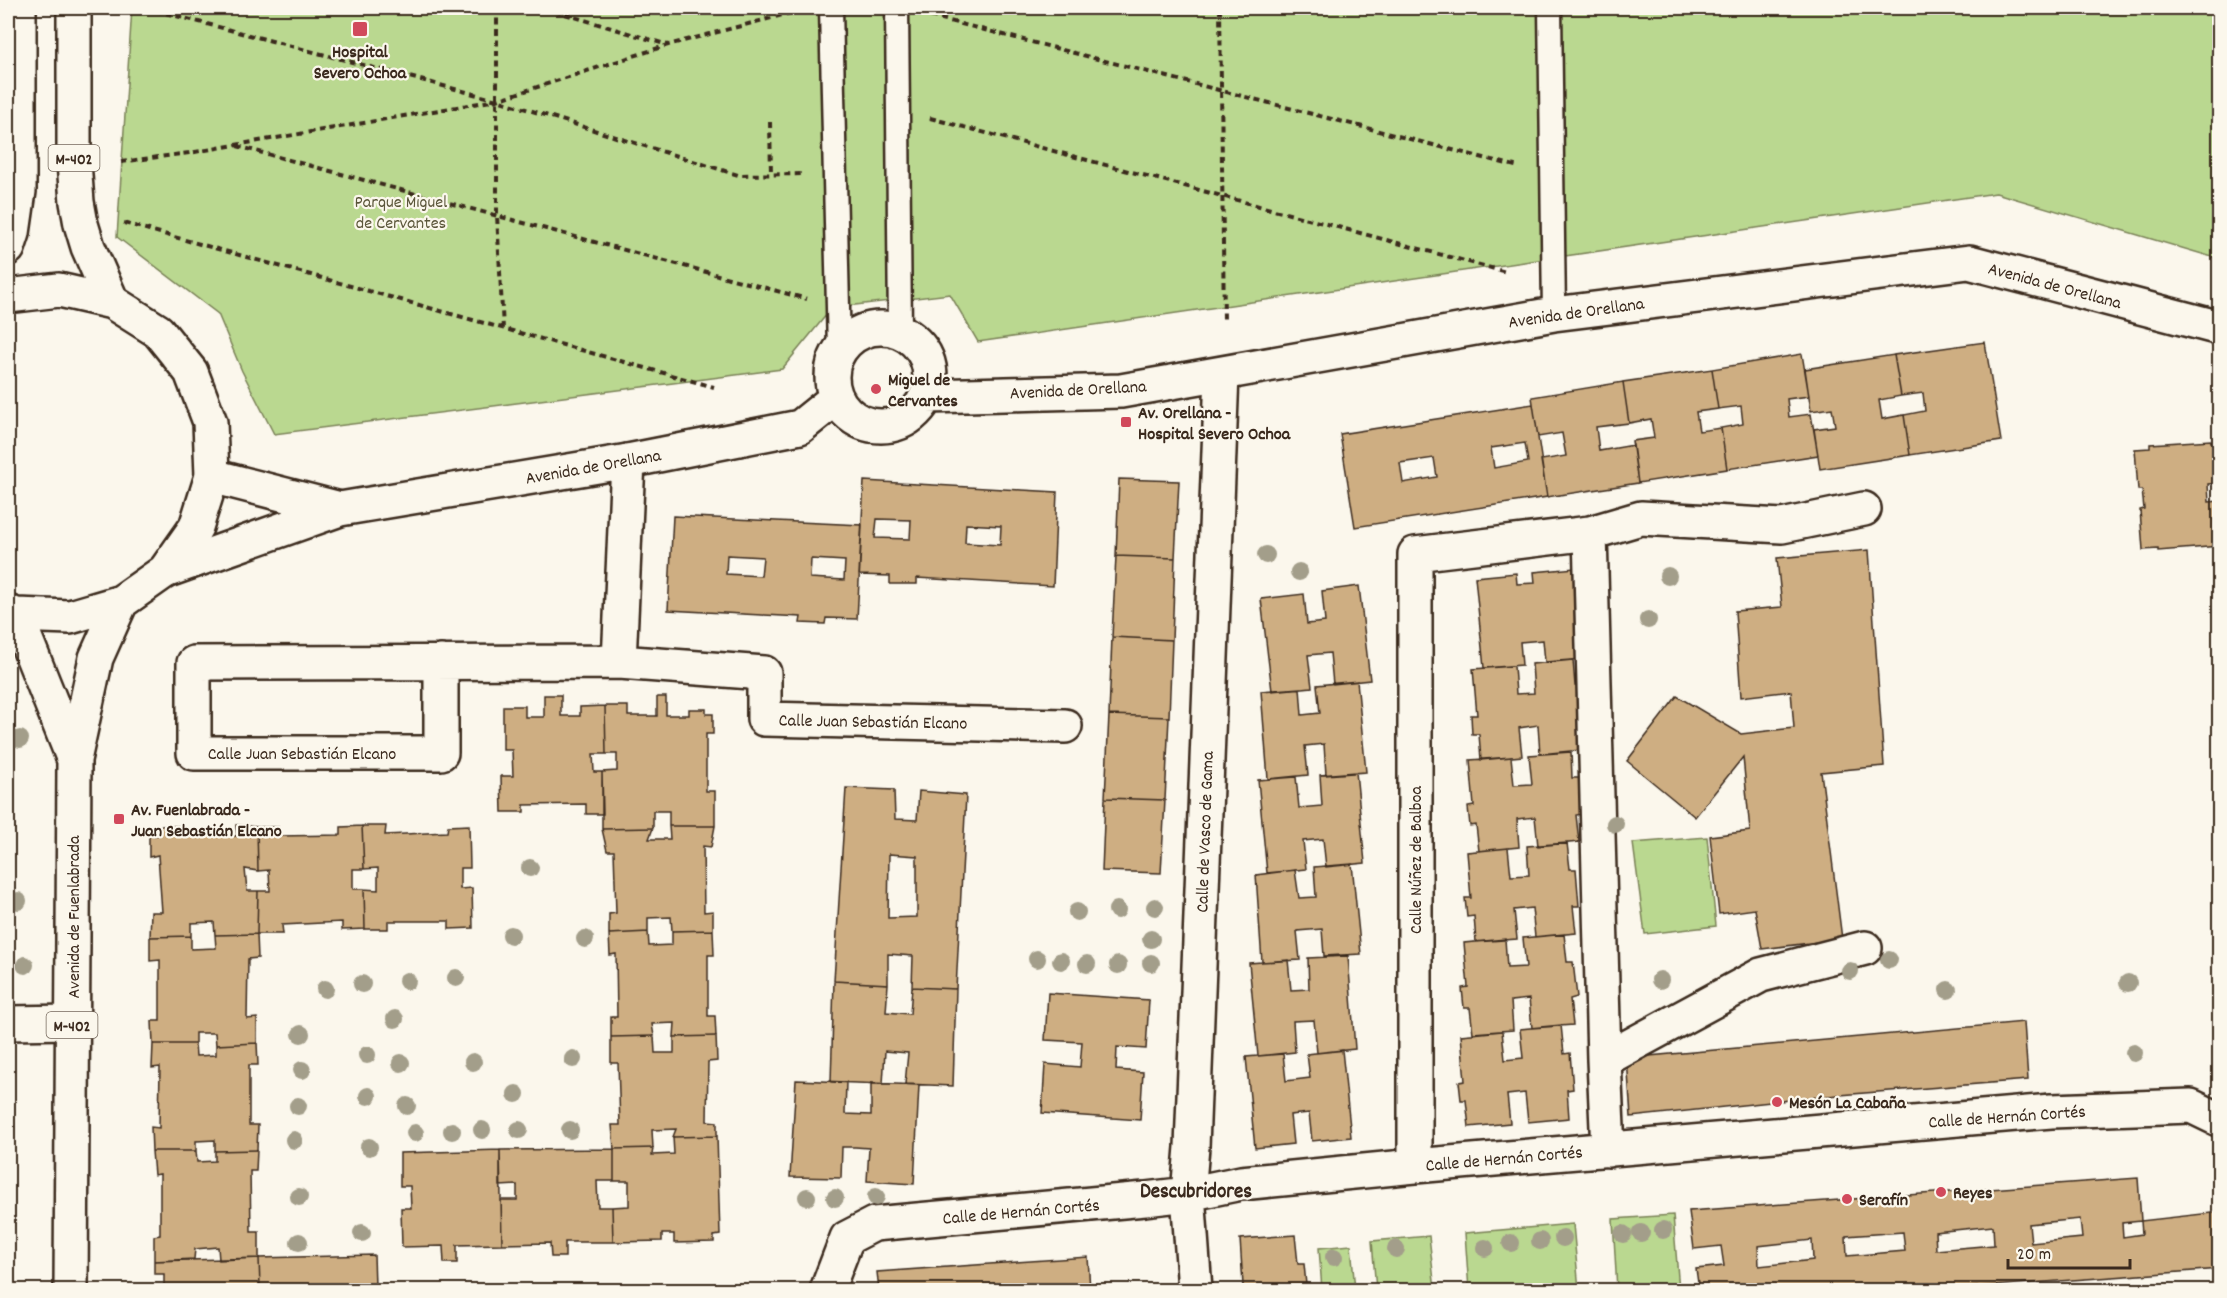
<svg xmlns="http://www.w3.org/2000/svg" width="2227" height="1298" font-family="Dekko,sans-serif">
  <style>
    .green { fill: #bad890; stroke: #7a8157; stroke-width: 1.5 }
    .building { fill: #ceae82; stroke: #3b2a1e; stroke-width: 1.5; fill-rule: evenodd }
    .lines { fill: none; stroke-linecap: round; stroke-linejoin: round }
    .lane-casing { stroke: #3b2a1e; stroke-width: 27 }
    .street-casing { stroke: #3b2a1e; stroke-width: 38 }
    .primary-casing { stroke: #3b2a1e; stroke-width: 38 }
    .highway-casing { stroke: #3b2a1e; stroke-width: 38 }
    .path { stroke: #3b2a1e; stroke-width: 4; stroke-dasharray: 6 4.5; stroke-linecap: butt }
    .lane { stroke: #fbf7ec; stroke-width: 22 }
    .street { stroke: #fbf7ec; stroke-width: 33 }
    .primary { stroke: #fbf7ec; stroke-width: 33 }
    .highway { stroke: #fbf7ec; stroke-width: 33 }
    .tree { fill: #a39e8a }
    .poi-dot { fill: #d1495b; stroke: #fbf7ec; stroke-width: 2 }
    .labels { text-anchor: middle; stroke-width: 4.5; stroke-linejoin: round; paint-order: stroke }
    .shield { fill: #fbf7ec; stroke: #75685c; stroke-width: 1.5 }
    .shield-label { font-size: 16px; font-weight: bold; fill: #3b2a1e }
    .poi-label { font-size: 18px; font-weight: bold; fill: #3b2a1e; stroke: #fbf7ec; text-anchor: start }
    .park-label { font-size: 18px; fill: #5b563a; stroke: #fbf7ec }
    .street-label { font-size: 18px; fill: #3b2a1e; stroke: #fbf7ec }
    .quarter-label { font-size: 21px; font-weight: bold; fill: #3b2a1e; stroke: #fbf7ec }
  </style>
  <rect width="100%" height="100%" fill="#fbf7ec"/>
  <filter id="ink" filterUnits="userSpaceOnUse"><feTurbulence type="fractalNoise" baseFrequency=".0167" numOctaves="2"/><feDisplacementMap in="SourceGraphic" scale="12" xChannelSelector="R" yChannelSelector="G"/><feConvolveMatrix kernelMatrix="1 2 1 2 8 2 1 2 1" color-interpolation-filters="sRGB"/></filter>
  <g filter="url(#ink)">
    <!-- green -->
    <path class="green" d="M132 8H2203L2219 12V259L1996 193 978 342 950 294 838 307 832 308 782 369 274 434 242 371 218 314 117 237Z
      M1707 837 1716 926 1645 934 1633 843Z
      M1673 1215 1679 1290H1617L1613 1219Z
      M1573 1224 1579 1290H1469L1465 1233Z
      M1429 1236 1435 1290H1376L1372 1241Z
      M1351 1245 1355 1290H1322L1319 1248Z"/>
    <!-- building -->
    <path class="building" d="M1985 342 2001 441 1910 455 1904 415 1925 411 1923 393 1901 396 1894 355Z
      M1802 354 1809 396 1787 399 1789 417 1811 414 1818 455 1727 469 1721 428 1743 424 1741 406 1718 409 1712 369Z
      M1894 355 1901 396 1879 400 1882 419 1904 415 1910 455 1820 469 1814 429 1835 426 1832 408 1811 411 1805 369Z
      M1712 369 1718 409 1696 412 1699 431 1721 428 1727 469 1638 483 1632 441 1654 438 1651 419 1629 423 1623 382Z
      M1623 382 1629 423 1596 427 1599 451 1633 445 1638 483 1547 497 1541 460 1566 456 1562 433 1538 437 1532 397Z
      M1533 404 1547 497 1355 527 1340 434ZM1525 443 1528 462 1494 468 1491 448ZM1434 458 1437 477 1403 483 1400 463Z
      M2211 440V442L2220 441V483L2208 484 2209 502 2220 501V546L2158 551V549L2143 550 2140 510 2144 509 2142 490H2138L2135 449 2150 448V444Z
      M1119 479 1179 481 1175 558 1116 556Z
      M864 481 1057 492 1053 586 917 578V584H890V576L859 575ZM877 519 911 520 910 539 875 538ZM966 524 1001 526 1000 545 965 543Z
      M673 516 862 525 857 619 826 618 825 624 800 623 801 617 668 610ZM727 555 763 557 761 576 726 574ZM811 559 845 561 844 580 810 578Z
      M1869 550 1884 766 1821 772 1842 939 1762 949 1755 909 1719 914 1710 836 1750 831 1743 757 1695 817 1627 761 1677 696 1741 734 1794 728 1791 691 1741 697 1735 611 1782 607 1777 558Z
      M1116 556 1175 558 1172 640 1112 637Z
      M1575 568 1584 659 1545 662 1543 640 1520 642 1522 665 1484 668 1475 577 1516 573 1517 584 1535 583 1534 572Z
      M1359 586 1370 680 1333 684 1330 653 1308 655 1312 687 1272 691 1261 599 1304 594 1307 624 1325 622 1322 591Z
      M1112 637 1172 640 1169 717 1109 715Z
      M1573 660 1575 686H1582L1585 723 1578 724 1581 750 1540 754 1538 725 1519 728 1522 756 1481 760 1479 734H1472L1471 715H1477L1473 669 1514 666 1516 694 1534 693 1532 664Z
      M1357 681 1366 772 1326 775 1324 744 1305 746 1308 775 1268 779 1261 691 1300 688 1302 715 1320 713 1317 685Z
      M544 695H561V716H580V707L605 706 606 754H593L594 772H602L603 814H586V804L524 805V812H502L501 776H513L512 750H503V706H525V717H544Z
      M657 697H666V715H689V709H706V714H713V734H706V791H715V826H669V811H653V828L602 829V772L617 771V754H606L605 706H628V716H657Z
      M1109 715 1169 717 1165 800 1105 798Z
      M1571 752 1572 778H1579L1582 814 1576 815 1579 842 1538 846 1535 817 1517 819 1519 847 1479 851 1476 825 1470 826 1468 807 1474 806 1470 760 1511 757 1514 785 1532 784 1529 755Z
      M1356 772 1365 863 1326 867 1323 839 1303 841 1306 869 1267 873 1258 780 1296 777 1299 808 1322 806 1320 775Z
      M846 788 894 790 895 819 917 820 919 791 966 795 956 989 912 987 913 956 888 954V984L834 981ZM889 854 917 856V917L888 918Z
      M1105 798 1165 800 1161 873 1102 871Z
      M236 825 257 827 258 871 245 869 247 891H258L257 934 215 935 214 922 191 923V936L150 937 151 912H162L158 855 149 857V836L160 835 158 826H183L184 836H237Z
      M469 825 470 868H460V889L472 888 473 928 449 929V921H388V929H365L364 889 378 890V868L364 869 362 826H386L385 835 447 832 448 826Z
      M362 826 364 869H353V889H364L365 929 342 930V922L282 925 283 934H257L258 891H270L269 870 258 871 257 827H278V836L341 835V827Z
      M669 826H715L711 847 703 846 704 912 713 911V930L672 931 671 917 648 918V932L609 934V914L616 913 614 851H607L602 829 653 828 649 839H670Z
      M1567 843 1570 869H1576L1579 906H1573L1576 933 1535 937 1532 908 1514 910 1517 939 1476 942 1474 916 1467 917 1465 898H1471L1467 852 1508 848 1511 876 1529 875 1527 846Z
      M1352 864 1361 954 1324 956 1322 929 1297 931 1300 960 1262 962 1256 875 1295 870 1299 898 1316 897 1314 867Z
      M713 930 714 955H708V1016H715L716 1036 674 1037 675 1023 652 1024 654 1036 611 1037V1017H617L616 954 610 955 609 934 648 932 649 946 672 945V931Z
      M257 934 258 958 248 959 247 1019 257 1018V1043L216 1045 215 1033H195V1044H153L152 1021H160V960L150 961V937L191 936V949L216 948 215 935Z
      M1564 934 1567 962H1573L1577 997 1570 999 1573 1025 1532 1028 1529 999 1511 1001 1513 1030 1473 1033 1470 1008H1464L1462 988 1468 987 1464 943 1505 939 1507 968 1526 967 1523 938Z
      M1348 956 1355 1049 1317 1053 1314 1020 1293 1021 1295 1052 1258 1056 1249 963 1288 960 1291 990 1309 989 1308 958Z
      M834 981 888 984 886 1012 910 1014 912 987 956 989 953 1086 905 1084 908 1053 885 1051 883 1084 831 1082Z
      M1048 993 1149 1000 1146 1049 1117 1047 1116 1070 1143 1072 1140 1120 1042 1113 1045 1064 1080 1067 1082 1042 1045 1040Z
      M2024 1022 2028 1080 1827 1096 1631 1117 1627 1058Z
      M1561 1025 1564 1054 1570 1053 1573 1089 1567 1090 1569 1118 1528 1122 1525 1093 1507 1095 1510 1123 1469 1127 1466 1100H1461L1459 1082 1465 1081 1461 1035 1502 1031 1505 1060 1523 1058 1520 1029Z
      M654 1036 655 1053H674V1037L716 1036 717 1061 708 1062 707 1121 717 1122V1136L673 1137 676 1129 652 1130 653 1148 614 1149 612 1125H620L618 1063H611V1037Z
      M257 1043 258 1065H249V1125H258L257 1150 215 1151V1140L196 1141V1151H152L151 1127 159 1128 160 1067 152 1068 153 1044H195L196 1056 216 1055V1045Z
      M1342 1050 1351 1137 1312 1141 1309 1113 1290 1115 1293 1144 1255 1148 1246 1057 1283 1054 1286 1081 1310 1078 1307 1054Z
      M796 1080 846 1082 845 1114 871 1115V1083L919 1085 914 1184 867 1181 869 1148 855 1147H842L841 1178 790 1177Z
      M717 1136 720 1235 714 1236V1242L674 1243V1234H662V1241L613 1242 612 1207 629 1206V1181H614V1149L653 1148 652 1155 674 1154 673 1137Z
      M614 1149V1181H597L598 1207H612L613 1242H565V1257H551L550 1243 502 1244 501 1200H517V1185L500 1186V1150Z
      M257 1150 256 1171H250L251 1232H259V1258L219 1260 218 1247 195 1249 194 1259 154 1261V1236L160 1235V1174L154 1175 152 1151H196L197 1162 215 1161V1151Z
      M500 1150 502 1244 457 1245V1263H444L443 1246 402 1247 401 1208H411L410 1186H400V1153Z
      M2138 1178 2141 1221 2220 1212V1269L1938 1290H1699L1696 1269 1724 1266 1721 1246 1694 1249 1689 1211ZM2080 1219 2082 1238 2031 1243 2029 1224ZM2141 1221 2142 1234 2123 1237 2122 1223ZM1993 1226 1994 1245 1936 1250 1935 1232ZM1903 1232 1905 1251 1847 1256 1846 1236ZM1812 1240 1813 1260 1759 1266 1758 1246Z
      M1295 1235 1298 1264H1304L1306 1285 1300 1286V1290H1238L1243 1285 1240 1239Z
      M374 1255 375 1286H357V1290H276V1287H260L259 1258Z
      M1088 1257 1090 1290H879L877 1272Z
      M259 1258 260 1287H249V1290H164V1274H154V1261Z"/>
    <g class="lines">
      <!-- lane casing -->
      <g class="lane-casing">
        <path id="lane" d="M831 8 839 351
          M897 8 900 332
          M1550 8 1554 314"/>
      </g>
      <!-- street casing -->
      <g class="street-casing">
        <path id="street" d="M628 461 619 662 764 673V719L1065 726
          M1590 533 1604 1060 1608 1150
          M441 662V753H194V663L619 662
          M8 1023 72 1022
          M1604 1060 1761 975 1865 948
          M1415 1166V554L1590 533 1641 518 1782 526 1864 509
          M827 1290 847 1238 874 1224 1145 1199 1188 1194 1241 1183 1415 1166 2051 1111 2191 1106 2220 1120
          M1195 1290 1188 1194 1192 1147 1222 374"/>
      </g>
      <!-- primary casing -->
      <g class="primary-casing">
        <path id="primary" d="M832 377a49 49 0 1 1 98 0a49 49 0 1 1-98 0Z
          M927 396 1121 391 1554 314 1969 262 2220 328
          M212 476 340 509
          M165 571 340 509 628 461 800 427 836 398"/>
      </g>
      <!-- highway casing -->
      <g class="highway-casing">
        <path id="highway" d="M74 8V162L77 202 81 224 88 247 112 302
          M8 248 13 233 19 191V8
          M8 296 59 290 112 302 158 331 191 372 210 422 212 476 196 527 165 571 121 602 70 617 16 615 8 612
          M16 615 74 760
          M71 1290 74 760 96 658 121 602"/>
      </g>
      <!-- path -->
      <path class="path" d="M146 8 497 100 738 175 803 174
        M497 8V215L503 329
        M545 8 668 45
        M1220 8 1224 322
        M930 16 1519 167
        M930 118 1506 272
        M770 122 771 174
        M237 146 807 299
        M121 162 189 153 497 100 668 45 798 11
        M124 223 714 387"/>
      <!-- lane -->
      <use href="#lane" class="lane"/>
      <!-- street -->
      <use href="#street" class="street"/>
      <!-- primary -->
      <use href="#primary" class="primary"/>
      <!-- highway -->
      <use href="#highway" class="highway"/>
    </g>
    <!-- trees -->
    <g class="tree">
      <circle cx="1266" cy="555" r="9"/>
      <circle cx="1299" cy="572" r="9"/>
      <circle cx="1668" cy="576" r="9"/>
      <circle cx="1648" cy="620" r="9"/>
      <circle cx="20" cy="739" r="9"/>
      <circle cx="1615" cy="824" r="9"/>
      <circle cx="530" cy="868" r="9"/>
      <circle cx="18" cy="901" r="9"/>
      <circle cx="1155" cy="907" r="9"/>
      <circle cx="1117" cy="910" r="9"/>
      <circle cx="1077" cy="912" r="9"/>
      <circle cx="511" cy="935" r="9"/>
      <circle cx="585" cy="939" r="9"/>
      <circle cx="1151" cy="939" r="9"/>
      <circle cx="1037" cy="959" r="9"/>
      <circle cx="1889" cy="960" r="9"/>
      <circle cx="1061" cy="961" r="9"/>
      <circle cx="1151" cy="963" r="9"/>
      <circle cx="1087" cy="964" r="9"/>
      <circle cx="25" cy="965" r="9"/>
      <circle cx="1118" cy="965" r="9"/>
      <circle cx="1850" cy="971" r="9"/>
      <circle cx="456" cy="978" r="9"/>
      <circle cx="1660" cy="980" r="9"/>
      <circle cx="407" cy="981" r="9"/>
      <circle cx="2128" cy="983" r="9"/>
      <circle cx="362" cy="984" r="9"/>
      <circle cx="325" cy="989" r="9"/>
      <circle cx="1948" cy="990" r="9"/>
      <circle cx="395" cy="1019" r="9"/>
      <circle cx="301" cy="1034" r="9"/>
      <circle cx="2134" cy="1053" r="9"/>
      <circle cx="367" cy="1055" r="9"/>
      <circle cx="573" cy="1059" r="9"/>
      <circle cx="473" cy="1062" r="9"/>
      <circle cx="401" cy="1063" r="9"/>
      <circle cx="302" cy="1070" r="9"/>
      <circle cx="516" cy="1094" r="9"/>
      <circle cx="368" cy="1096" r="9"/>
      <circle cx="298" cy="1106" r="9"/>
      <circle cx="407" cy="1106" r="9"/>
      <circle cx="482" cy="1130" r="9"/>
      <circle cx="519" cy="1130" r="9"/>
      <circle cx="570" cy="1130" r="9"/>
      <circle cx="452" cy="1131" r="9"/>
      <circle cx="415" cy="1133" r="9"/>
      <circle cx="294" cy="1140" r="9"/>
      <circle cx="369" cy="1147" r="9"/>
      <circle cx="299" cy="1197" r="9"/>
      <circle cx="807" cy="1197" r="9"/>
      <circle cx="876" cy="1197" r="9"/>
      <circle cx="835" cy="1198" r="9"/>
      <circle cx="1663" cy="1230" r="9"/>
      <circle cx="362" cy="1233" r="9"/>
      <circle cx="1641" cy="1233" r="9"/>
      <circle cx="1623" cy="1234" r="9"/>
      <circle cx="1563" cy="1238" r="9"/>
      <circle cx="1540" cy="1241" r="9"/>
      <circle cx="299" cy="1242" r="9"/>
      <circle cx="1511" cy="1243" r="9"/>
      <circle cx="1485" cy="1248" r="9"/>
      <circle cx="1396" cy="1249" r="9"/>
      <circle cx="1334" cy="1257" r="9"/>
    </g>
  </g>
  <!-- markers -->
  <g class="poi-dot">
    <rect x="352" y="21" width="16" height="16" rx="3"/>
    <circle cx="876" cy="389" r="6"/>
    <rect x="1120" y="416" width="12" height="12" rx="3"/>
    <rect x="113" y="813" width="12" height="12" rx="3"/>
    <circle cx="1777" cy="1102" r="6"/>
    <circle cx="1941" cy="1192" r="6"/>
    <circle cx="1847" cy="1199" r="6"/>
  </g>
  <g class="labels">
    <!-- shield labels -->
    <g class="shield">
      <rect x="48.5" y="145" width="51" height="26" rx="4.5"/>
      <rect x="46.5" y="1012" width="51" height="26" rx="4.5"/>
    </g>
    <g class="shield-label">
      <text x="74" y="164">M-402</text>
      <text x="72" y="1031">M-402</text>
    </g>
    <!-- poi labels -->
    <g class="poi-label">
      <text x="360" y="57" text-anchor="middle">Hospital<tspan x="360" dy="21">Severo Ochoa</tspan></text>
      <text x="888" y="385">Miguel de<tspan x="888" dy="21">Cervantes</tspan></text>
      <text x="1138" y="418">Av. Orellana -<tspan x="1138" dy="21">Hospital Severo Ochoa</tspan></text>
      <text x="131" y="815">Av. Fuenlabrada -<tspan x="131" dy="21">Juan Sebastián Elcano</tspan></text>
      <text x="1789" y="1108">Mesón La Cabaña</text>
      <text x="1953" y="1198">Reyes</text>
      <text x="1859" y="1205">Serafín</text>
    </g>
    <!-- park labels -->
    <g class="park-label">
      <text x="401" y="207">Parque Miguel<tspan x="401" dy="21">de Cervantes</tspan></text>
    </g>
    <!-- street labels -->
    <g class="street-label">
      <text transform="translate(2055 285) rotate(15)" y="6">Avenida de Orellana</text>
      <text transform="translate(1576 312) rotate(-8)" y="6">Avenida de Orellana</text>
      <text transform="translate(1078 389) rotate(-3)" y="6">Avenida de Orellana</text>
      <text transform="translate(593 466) rotate(-10)" y="6">Avenida de Orellana</text>
      <text transform="translate(873 721) rotate(1)" y="6">Calle Juan Sebastián Elcano</text>
      <text x="302" y="759">Calle Juan Sebastián Elcano</text>
      <text transform="translate(1204 832) rotate(-88)" y="6">Calle de Vasco de Gama</text>
      <text transform="translate(1415 860) rotate(-90)" y="6">Calle Núñez de Balboa</text>
      <text transform="translate(73 917) rotate(-90)" y="6">Avenida de Fuenlabrada</text>
      <text transform="translate(2007 1116) rotate(-4)" y="6">Calle de Hernán Cortés</text>
      <text transform="translate(1504 1158) rotate(-5)" y="6">Calle de Hernán Cortés</text>
      <text transform="translate(1021 1211) rotate(-5)" y="6">Calle de Hernán Cortés</text>
    </g>
    <!-- quarter labels -->
    <g class="quarter-label">
      <text x="1196" y="1197">Descubridores</text>
    </g>
  </g>
  <!-- margin -->
  <rect width="2227" height="1298" fill="none" stroke="#fbf7ec" stroke-width="30"/>
  <rect x="15" y="15" width="2197" height="1268" fill="none" stroke="#3b2a1e" stroke-width="2" filter="url(#ink)"/>
  <!-- scale -->
  <path d="M2008 1259v9h122v-9" fill="none" stroke="#3b2a1e" stroke-width="3"/>
  <text x="2017" y="1259" font-size="18" fill="#3b2a1e" stroke="#fbf7ec" stroke-width="4.5" paint-order="stroke">20 m</text>
</svg>
